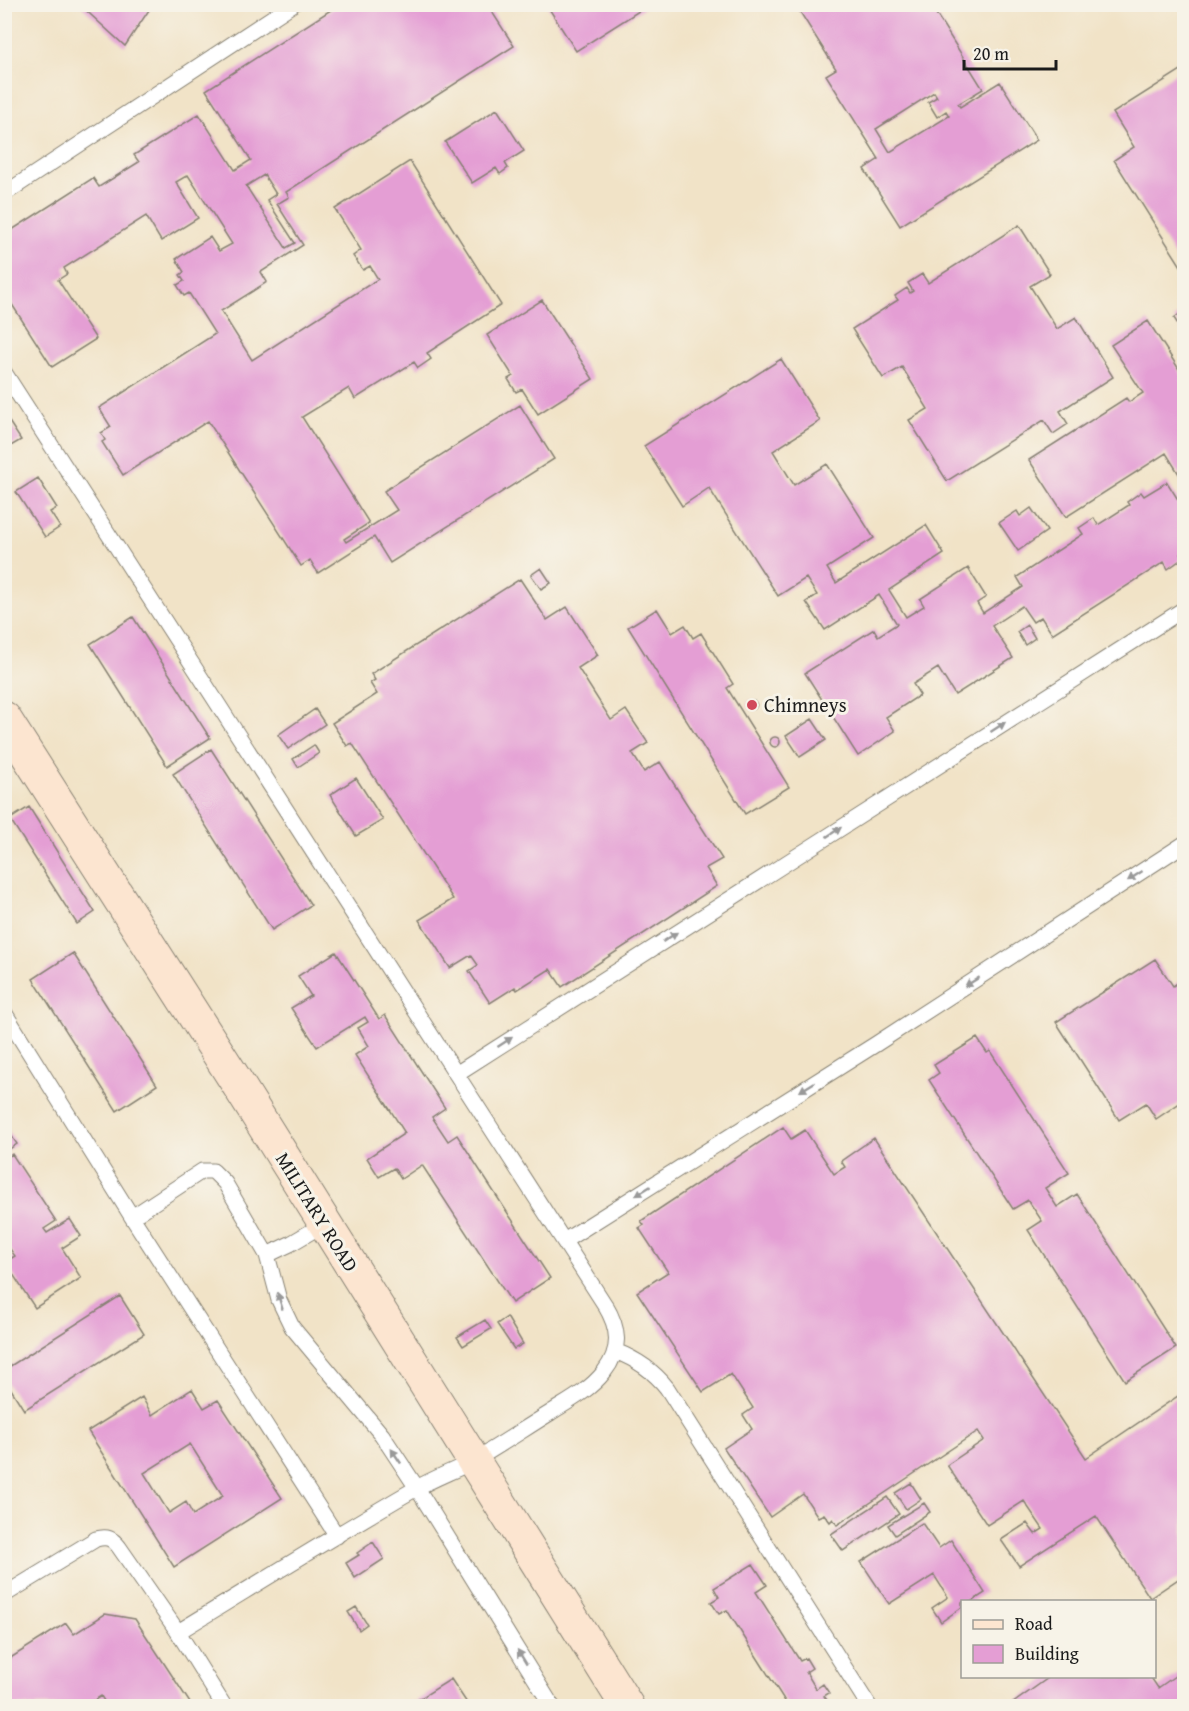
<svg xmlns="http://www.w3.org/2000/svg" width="1189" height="1711" font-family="'Gentium Book Plus',serif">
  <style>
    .building { fill: #e49ed4; fill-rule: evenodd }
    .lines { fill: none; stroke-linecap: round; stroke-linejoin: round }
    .lane-casing { stroke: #868072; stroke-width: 17 }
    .secondary-casing { stroke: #868072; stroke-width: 35 }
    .lane { stroke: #fff; stroke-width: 15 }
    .secondary { stroke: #fce5d0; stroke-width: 33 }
    .oneway { fill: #999 }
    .poi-dot { fill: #d1495b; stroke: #f7f3e8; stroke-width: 2 }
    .labels { text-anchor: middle; stroke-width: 6; stroke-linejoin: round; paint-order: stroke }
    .poi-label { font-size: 20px; fill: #1c1c1c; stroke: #f7f3e8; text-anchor: start }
    .street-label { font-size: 20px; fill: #1c1c1c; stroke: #f7f3e8 }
  </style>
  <rect width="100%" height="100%" fill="#f7f3e8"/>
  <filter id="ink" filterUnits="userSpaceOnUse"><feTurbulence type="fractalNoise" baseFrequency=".0167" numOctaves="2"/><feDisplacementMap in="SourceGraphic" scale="12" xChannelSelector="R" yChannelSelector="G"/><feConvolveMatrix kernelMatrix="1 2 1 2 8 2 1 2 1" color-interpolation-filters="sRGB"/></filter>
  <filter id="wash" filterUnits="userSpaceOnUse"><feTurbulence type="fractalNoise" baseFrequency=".008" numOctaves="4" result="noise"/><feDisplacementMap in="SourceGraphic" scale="24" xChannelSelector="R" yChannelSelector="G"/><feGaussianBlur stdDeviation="1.35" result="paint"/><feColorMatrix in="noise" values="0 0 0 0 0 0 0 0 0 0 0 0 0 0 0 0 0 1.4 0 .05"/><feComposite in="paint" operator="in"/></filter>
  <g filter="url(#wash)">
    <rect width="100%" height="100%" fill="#f1e3c7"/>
    <g id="blocks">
      <!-- building -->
      <path class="building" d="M79 4H153L125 46Z
        M340 4H487L514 46 286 192 289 197 277 204 303 245 261 272 267 282 221 311 252 360 378 279 370 266 363 270 353 256 361 250 335 209 410 161 501 305 427 353 431 359 418 368 414 362 355 399 349 388 302 417 369 523 344 539 346 542 397 510 384 491 520 405 554 459 390 563 374 537 318 573 310 560 301 566 208 421 123 475 102 442 105 440 101 433 111 427 99 408 215 334 189 293 184 296 177 285 184 281 180 275 184 272 176 259 210 237 219 251 232 244 188 175 176 182 198 218 161 241 146 216 64 268 67 274 58 280 96 339 52 367 4 292V235L93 178 99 187 139 162 134 155 199 114 235 170 251 160 206 90ZM264 175 276 194 267 200 295 243 286 248 246 186Z
        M546 4H650L576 51Z
        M795 4H930L983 89 958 104 960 107 1000 82 1037 140 900 226 864 169 879 159 826 75 836 69ZM934 92 937 97 928 102 937 117 946 111 949 116 890 152 876 129Z
        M1184 68V271L1114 160 1134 147 1113 113Z
        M497 109 524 151 505 163 508 168 500 174 496 168 472 183 445 142Z
        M1019 225 1050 274 1030 286 1057 329 1076 317 1113 377 1060 411 1068 424 1053 434 1044 420 947 481 909 420 928 409 902 367 883 378 852 329 898 300 895 296 907 288 910 293 913 291 908 283 922 274 928 283Z
        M542 300 593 379 538 414 522 389 516 392 508 379 513 376 487 335Z
        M1184 311V334L1174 318Z
        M1148 321 1184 377V482L1166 453 1066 517 1029 460 1126 398 1129 402 1143 393 1111 345Z
        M781 359 820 421 773 451 794 485 827 464 874 538 827 568 836 583 926 525 944 554 889 590 906 617 924 606 920 599 968 568 986 597 977 603 983 613 1023 587 1017 577 1083 534 1079 528 1094 518 1098 525 1129 505 1127 502 1141 492 1144 496 1167 482 1184 509V552L1180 554 1183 558 1168 569 1164 562 1052 634 1041 617 1033 622 1022 606 992 626 1013 658 955 695 938 668 913 684 920 695 886 717 895 731 858 756 805 673 874 629 878 636 897 624 879 595 825 630 806 602 817 595 806 578 778 596 709 488 682 506 644 446Z
        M4 414 21 440 4 450Z
        M38 478 57 508 50 512 60 527 45 537 16 492Z
        M1031 508 1047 531 1018 551 999 523 1017 511 1020 516Z
        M541 568 551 583 541 589 531 575Z
        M520 579 547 620 567 607 598 655 578 668 611 720 626 710 648 743 632 753 644 772 660 762 722 859 706 868 717 886 562 987 550 969 517 990 515 987 490 1003 469 971 478 965 471 955 450 968 419 920 453 899 352 743 347 746 332 723 377 694 370 683 375 680 371 674Z
        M657 609 672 633 685 625 693 638 701 633 733 684 727 688 789 787 745 814 628 627Z
        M133 617 210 738 167 766 90 644Z
        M1027 625 1035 638 1025 645 1017 632Z
        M747.5 705a4.5 4.5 0 1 1 9 0a4.5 4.5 0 1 1-9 0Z
        M315 709 325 724 288 749 278 735Z
        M812 719 826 740 800 757 786 736Z
        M770 742a5 5 0 1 1 10 0a5 5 0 1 1-10 0Z
        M314 745 319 753 298 767 293 759Z
        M211 749 311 905 272 930 173 774Z
        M356 778 383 820 356 836 330 795Z
        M29 807 95 912 77 924 10 819Z
        M336 952 379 1019 385 1015 445 1108 432 1117 448 1141 457 1135 550 1278 512 1303 422 1165 401 1179 394 1168 379 1177 367 1158 405 1133 355 1055 369 1046 358 1028 368 1022 365 1017 317 1047 291 1008 311 996 298 976Z
        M73 953 157 1085 117 1111 33 979Z
        M1155 959 1173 986 1184 978V1100L1156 1119 1146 1103 1119 1120 1056 1022Z
        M977 1038 987 1053 990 1051 1069 1173 1045 1188 1057 1207 1077 1194 1176 1348 1125 1381 1028 1230 1042 1221 1028 1200 1013 1209 929 1080 939 1073 934 1065Z
        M4 1125 17 1144 5 1152 8 1157 12 1154 56 1221 44 1229 47 1233 70 1219 81 1236 62 1248 81 1278 35 1308 5 1262 15 1256 10 1249 6 1252 4 1250Z
        M783 1127 791 1139 805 1130 834 1174 845 1167 841 1161 874 1138 1086 1458 1184 1392V1575L1150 1598 1096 1516 1019 1566 1001 1540 1027 1523 1035 1534 1043 1529 1024 1501 987 1525 947 1465 984 1440 978 1431 837 1525 833 1519 830 1522 824 1514 818 1517 803 1494 770 1517 724 1448 752 1429 743 1415 753 1408 731 1374 703 1392 637 1292 668 1272 639 1228 644 1225 641 1221Z
        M120 1296 144 1334 24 1410 4 1378V1370Z
        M507 1317 523 1344 514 1349 497 1324Z
        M485 1320 491 1329 463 1346 457 1337Z
        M192 1389 204 1408 218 1400 282 1498 174 1567 88 1431 142 1397 152 1415ZM190 1444 223 1496 193 1515 186 1502 169 1513 144 1473Z
        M911 1483 921 1499 906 1509 895 1493Z
        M887 1497 899 1514 843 1551 831 1534Z
        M924 1503 930 1512 895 1535 888 1525Z
        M922 1523 939 1548 951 1540 985 1593 971 1602H962V1607L941 1622 932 1608 948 1597 934 1575 889 1604 861 1562Z
        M373 1542 384 1559 355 1578 346 1563 359 1555 357 1553Z
        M753 1564 767 1585 756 1592 800 1661 806 1658 812 1668 806 1672 816 1689 823 1684 829 1693 824 1696 831 1706H788L727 1610 719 1614 711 1602 719 1597 714 1588Z
        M356 1607 367 1624 359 1630 348 1612Z
        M105 1614 135 1619 192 1706H107L101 1696 85 1706H4V1662L66 1623 74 1634Z
        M1182 1671 1184 1675V1706H1009L1051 1676H1150L1158 1688Z
        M451 1679 469 1706H408Z"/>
    </g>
  </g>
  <g filter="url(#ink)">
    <use href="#blocks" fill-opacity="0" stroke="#868072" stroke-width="1.5"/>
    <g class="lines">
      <!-- lane casing -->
      <g class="lane-casing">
        <path id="lane" d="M4 194 293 4
          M4 372 605 1305C619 1328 622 1349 604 1372 590 1390 569 1401 550 1413 524 1429 499 1446 473 1461 454 1471 434 1478 415 1489 335 1535 257 1584 178 1632
          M4 1012 132 1217 337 1536
          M456 1074 1184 609
          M132 1217 202 1171H213L225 1183 267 1255
          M324 1224 290 1244 267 1255 279 1300 292 1327 382 1435 417 1488 552 1706
          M564 1241 876 1044 1184 844
          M615 1351C636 1359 653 1370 667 1388L869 1706
          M4 1595 96 1539C107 1536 112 1538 119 1547L178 1632 224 1706"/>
      </g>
      <!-- secondary casing -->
      <g class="secondary-casing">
        <path id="secondary" d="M4 718 234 1078 627 1706"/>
      </g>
      <!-- lane -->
      <use href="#lane" class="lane"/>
      <!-- secondary -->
      <use href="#secondary" class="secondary"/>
    </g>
    <!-- one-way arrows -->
    <defs><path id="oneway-solid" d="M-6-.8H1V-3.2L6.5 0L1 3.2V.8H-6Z" transform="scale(1.5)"/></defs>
    <g class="oneway">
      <use href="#oneway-solid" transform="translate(998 727) rotate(-33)"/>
      <use href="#oneway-solid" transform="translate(834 832) rotate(-33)"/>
      <use href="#oneway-solid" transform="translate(1135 876) rotate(147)"/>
      <use href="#oneway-solid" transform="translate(670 937) rotate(-33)"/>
      <use href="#oneway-solid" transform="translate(972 982) rotate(148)"/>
      <use href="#oneway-solid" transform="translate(505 1042) rotate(-33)"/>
      <use href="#oneway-solid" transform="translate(807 1087) rotate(148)"/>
      <use href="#oneway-solid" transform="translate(643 1191) rotate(148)"/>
      <use href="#oneway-solid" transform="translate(280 1301) rotate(-107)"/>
      <use href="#oneway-solid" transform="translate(396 1456) rotate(-124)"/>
      <use href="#oneway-solid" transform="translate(522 1657) rotate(-122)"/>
    </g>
  </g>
  <!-- markers -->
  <circle class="poi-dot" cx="752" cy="705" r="6"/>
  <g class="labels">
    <!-- poi labels -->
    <g class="poi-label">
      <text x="764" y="712">Chimneys</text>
    </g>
    <!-- street labels -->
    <g class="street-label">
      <text transform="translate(317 1212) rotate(58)" y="7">MILITARY ROAD</text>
    </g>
  </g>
  <!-- margin -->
  <rect width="1189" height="1711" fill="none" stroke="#f7f3e8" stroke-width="24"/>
  <!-- legend -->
  <rect x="961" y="1600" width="195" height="78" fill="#f7f3e8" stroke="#9f9d96" stroke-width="1.5"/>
  <rect x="973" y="1620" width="30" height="9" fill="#fce5d0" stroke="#9f9d96" stroke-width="1.5"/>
  <text x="1015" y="1630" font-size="18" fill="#1c1c1c">Road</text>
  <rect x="973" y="1645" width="30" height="18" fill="#e49ed4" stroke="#9f9d96" stroke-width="1.5"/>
  <text x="1015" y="1660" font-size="18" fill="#1c1c1c">Building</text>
  <!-- scale -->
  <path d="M964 60v9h92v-9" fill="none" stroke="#1c1c1c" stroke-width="3"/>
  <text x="973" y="60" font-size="18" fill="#1c1c1c" stroke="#f7f3e8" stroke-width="4.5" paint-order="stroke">20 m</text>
</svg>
